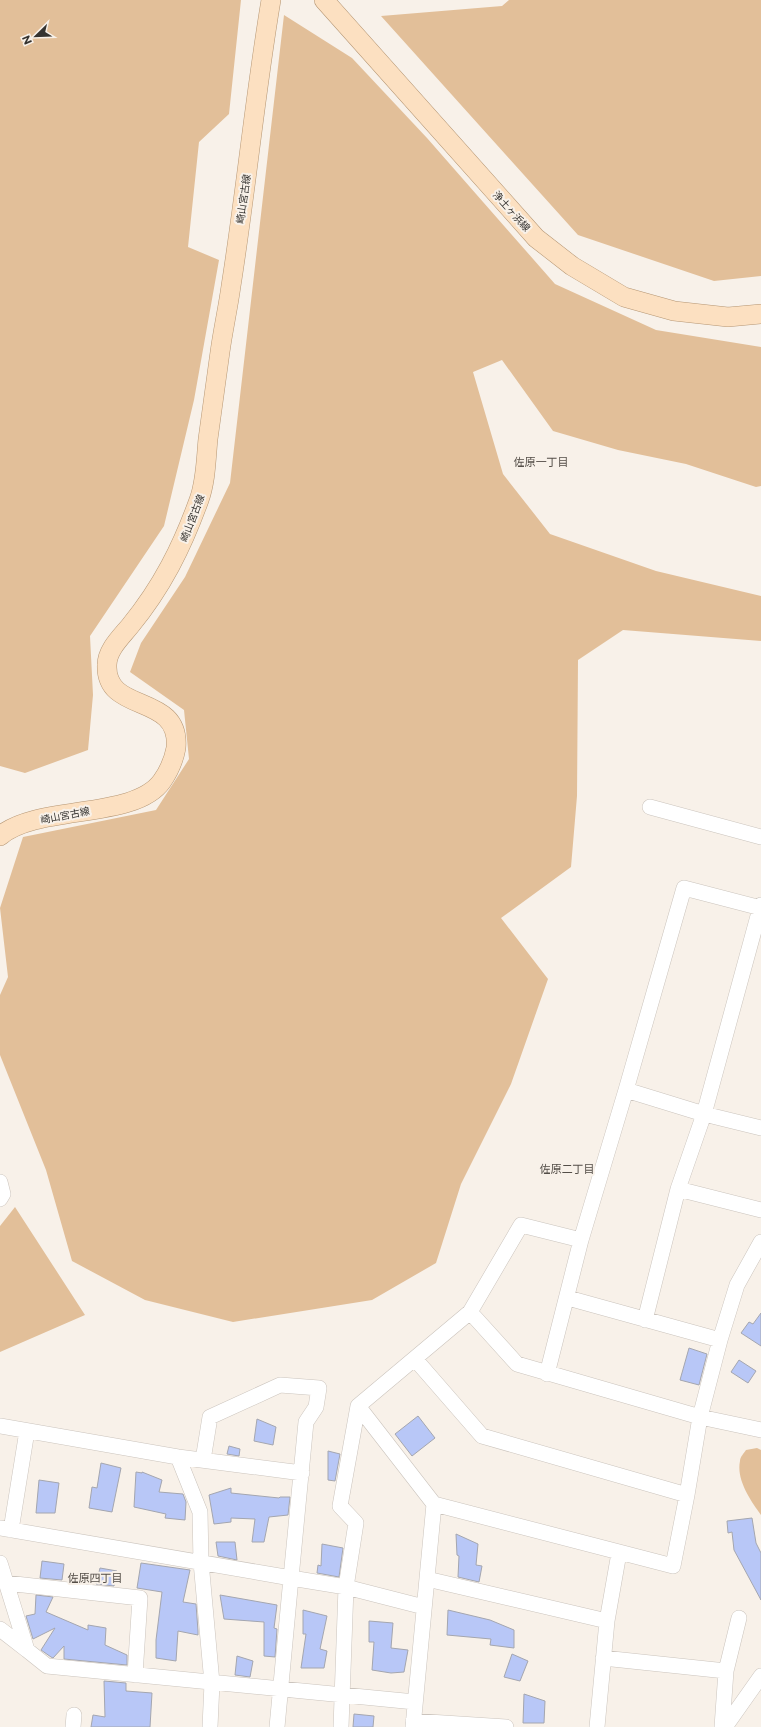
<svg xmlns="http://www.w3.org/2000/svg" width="761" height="1727" font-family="Montserrat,'Noto Sans JP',sans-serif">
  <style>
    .green { fill: #e2bf99 }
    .building { fill: #b8c7f7; stroke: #a4a6af }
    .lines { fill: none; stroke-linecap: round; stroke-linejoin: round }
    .minor-casing { stroke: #cbc4bd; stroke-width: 16 }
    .major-casing { stroke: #b59674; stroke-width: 20 }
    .minor { stroke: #fff; stroke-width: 15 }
    .major { stroke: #fce0c1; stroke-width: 19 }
    .labels { text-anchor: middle; stroke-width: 4; stroke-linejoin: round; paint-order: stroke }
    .street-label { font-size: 10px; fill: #353330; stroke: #f8f1e9 }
    .neighbourhood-label { font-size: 11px; fill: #544e48; stroke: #f8f1e9 }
  </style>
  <rect width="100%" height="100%" fill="#f8f1e9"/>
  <!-- green -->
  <path class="green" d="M0 0H241L229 114 199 142 188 247 219 260 194 400 164 526 90 636 93 695 88 750 25 773 0 766Z
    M509 0H761V276L714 281 578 235 381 16 502 6Z
    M284 15 352 58 427 138 555 284 656 330 761 347V486L756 487 686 464 618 450 553 431 502 360 473 372 503 474 550 534 656 571 761 596V641L623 630 578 660 577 796 571 867 501 918 548 979 511 1084 461 1184 436 1263 372 1300 233 1322 145 1300 72 1261 46 1170 0 1055V995L8 977 0 908 23 837 156 810 189 759 184 710 130 672 141 643 185 577 230 483Z
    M15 1207 85 1315 0 1352V1226Z
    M757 1448 761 1450V1515C751 1501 736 1480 740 1461 740 1457 744 1453 746 1450Z"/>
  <!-- building -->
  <path class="building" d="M761 1313V1346L741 1333 749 1322 753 1324Z
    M689 1348 707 1354 699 1385 680 1380Z
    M739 1360 756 1371 748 1383 731 1372Z
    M418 1416 435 1438 412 1456 395 1434Z
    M257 1419 276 1427 273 1445 254 1441Z
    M229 1446 240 1449 239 1456 227 1454Z
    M328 1451 340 1454 335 1481 328 1480Z
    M101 1463 121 1468 112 1512 89 1508 92 1487 97 1488Z
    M136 1472 142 1473V1472L162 1480 159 1492 183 1494 186 1502 185 1520 165 1518 166 1514 134 1507Z
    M39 1480 59 1483 55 1513H36Z
    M231 1488V1493L279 1498 280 1497H290L288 1515 269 1517 264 1542H252L255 1519 231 1518V1522L214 1524 209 1495Z
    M752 1518 756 1543 761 1553V1600L734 1550 732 1532 728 1533 727 1521Z
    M456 1534 478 1544 476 1565 482 1566 479 1582 458 1577 459 1556 457 1555Z
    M216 1542H235L237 1560 218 1556Z
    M322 1544 343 1548 339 1577 317 1573 318 1565 321 1566Z
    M42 1561 64 1564 62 1580 40 1578Z
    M141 1563 190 1570 183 1602 196 1604 198 1631V1635L178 1631 176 1661 156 1658V1640L162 1592 137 1588Z
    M100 1568 117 1571 114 1586 96 1584Z
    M36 1595 53 1597 46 1612 88 1630V1625L106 1628 105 1645 127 1655V1665L64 1659V1646L53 1658 51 1657 41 1650 55 1628 33 1639 26 1616 35 1614Z
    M220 1595 277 1605 274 1628 277 1629 275 1657 264 1656V1622L224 1619Z
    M303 1610 327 1616 320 1649 327 1651 324 1668H301L306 1634H303Z
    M448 1610 490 1620 514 1630V1648L490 1645 491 1639 447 1635Z
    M369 1621 393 1623 391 1648 408 1650 404 1672 391 1673 372 1670 374 1642H369Z
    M512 1654 528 1661 520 1681 504 1677Z
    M237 1656 253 1661 250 1677 235 1675Z
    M104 1681 126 1683V1691L152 1693 150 1727H91L93 1715 105 1717Z
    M524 1694 545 1701 544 1723H523Z
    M354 1714 374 1716 373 1727H353Z"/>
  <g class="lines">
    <!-- minor casing -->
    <g class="minor-casing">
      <path id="minor" d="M650 807 761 837
        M626 1090 704 1114 761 1128
        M0 1182 3 1194 0 1199
        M678 1189 761 1210
        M568 1298 720 1340
        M470 1312 517 1364 700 1417 761 1430
        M645 1320 678 1189 704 1114 761 905
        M415 1359 482 1436 687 1495
        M547 1374 581 1240 626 1090 684 888 761 908
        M358 1406 434 1504 673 1566 687 1495 700 1417 720 1340 737 1285 761 1242
        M0 1426 178 1457 302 1473
        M178 1457 200 1512 201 1562 212 1683 210 1727
        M203 1460 210 1417 280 1385 319 1388 316 1407 306 1422 291 1578 346 1587 356 1523 340 1506 358 1406 470 1312 521 1225 581 1240
        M0 1528 291 1578 277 1727
        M11 1530 27 1431
        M0 1563 27 1650 47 1666 415 1702
        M427 1579 607 1621
        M6 1583 140 1598 135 1675
        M0 1629 27 1650
        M603 1658 726 1671
        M413 1721 506 1727
        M73 1727 74 1715
        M341 1727 346 1587 424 1607
        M413 1727 434 1504
        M597 1727 607 1621 619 1553
        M722 1727 726 1671 739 1618
        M725 1727 761 1676"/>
    </g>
    <!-- major casing -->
    <g class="major-casing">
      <path id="major" d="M324 0 536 238 572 266 624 297 674 311 728 317 761 314
        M0 836C38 804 135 820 162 781 169 771 174 759 176 748 181 692 105 715 107 665 107 650 121 637 130 626 162 587 182 547 199 500 206 481 206 459 208 439 212 410 216 381 220 352 223 330 228 308 231 286 246 191 255 95 271 0"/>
    </g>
    <!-- minor -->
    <use href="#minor" class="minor"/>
    <!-- major -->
    <use href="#major" class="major"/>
  </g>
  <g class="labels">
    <!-- street labels -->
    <g class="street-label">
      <text transform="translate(243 199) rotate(-82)" y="4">崎山宮古線</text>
      <text transform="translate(512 211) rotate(48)" y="4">浄土ヶ浜線</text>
      <text transform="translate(192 518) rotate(-69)" y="4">崎山宮古線</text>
      <text transform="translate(65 815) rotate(-11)" y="4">崎山宮古線</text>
    </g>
    <!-- neighbourhood labels -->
    <g class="neighbourhood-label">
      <text x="541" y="466">佐原一丁目</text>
      <text x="567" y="1173">佐原二丁目</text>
      <text x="95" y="1582">佐原四丁目</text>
    </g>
  </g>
  <!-- north arrow -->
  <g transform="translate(36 36) rotate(247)" stroke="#f8f1e9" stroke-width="3" paint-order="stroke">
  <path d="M0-3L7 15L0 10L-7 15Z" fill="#353330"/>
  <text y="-6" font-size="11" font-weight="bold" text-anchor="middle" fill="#353330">N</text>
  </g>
</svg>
